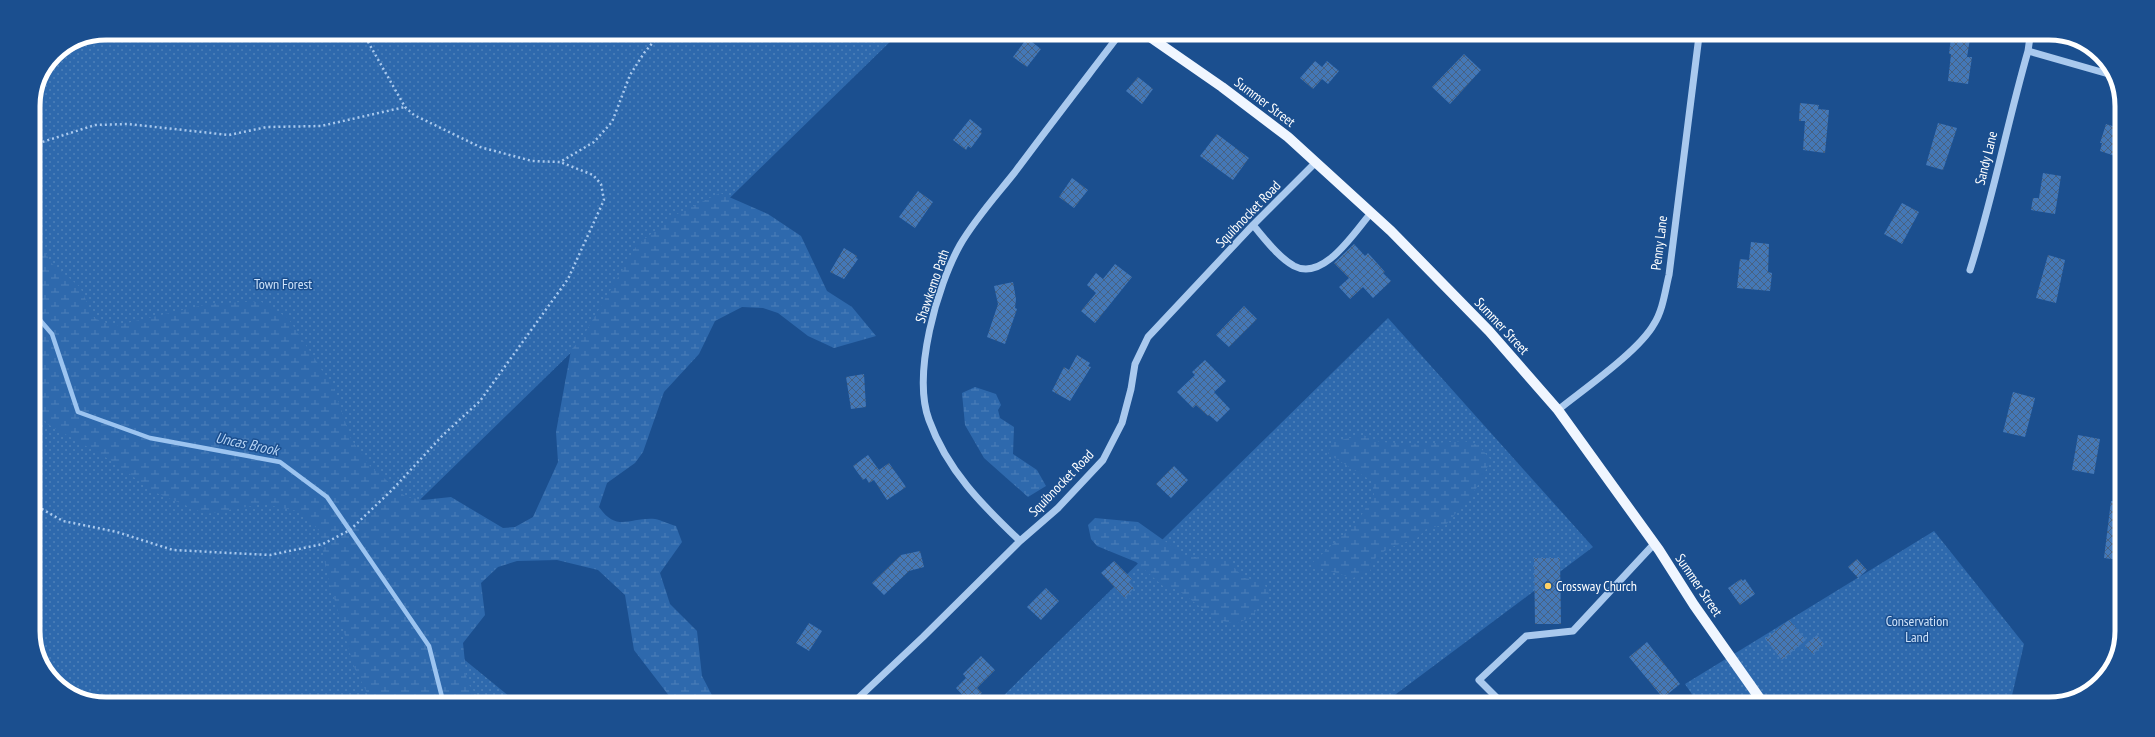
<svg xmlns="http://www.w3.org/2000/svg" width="2155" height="737" font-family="'PT Sans Narrow',sans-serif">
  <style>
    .green { fill: url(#green-dots) }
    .wetland { fill: url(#wetland-marsh) }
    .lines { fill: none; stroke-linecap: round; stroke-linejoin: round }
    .stream { stroke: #9cc4f0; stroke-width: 4.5 }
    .building { fill: url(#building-cross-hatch) }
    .path { stroke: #a9c9ee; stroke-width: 2.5; stroke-dasharray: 2 3; stroke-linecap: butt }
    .minor { stroke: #a9c9ee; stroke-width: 7 }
    .major { stroke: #f0f6ff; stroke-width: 10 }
    .poi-dot { fill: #ffd166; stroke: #1b4f8f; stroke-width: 1.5 }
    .labels { text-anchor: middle; stroke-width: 3; stroke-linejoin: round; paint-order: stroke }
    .street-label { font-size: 14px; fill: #fff; stroke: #1b4f8f }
    .park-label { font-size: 14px; fill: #cfe3fa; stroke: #1b4f8f }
    .poi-label { font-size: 14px; fill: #fff; stroke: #1b4f8f; text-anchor: start }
    .water-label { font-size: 15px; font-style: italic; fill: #b5d3f5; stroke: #1b4f8f }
    .rim { fill: none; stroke: #fff; stroke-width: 5 }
  </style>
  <defs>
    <pattern id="green-dots" width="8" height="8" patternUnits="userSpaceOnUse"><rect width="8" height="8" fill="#2e69ad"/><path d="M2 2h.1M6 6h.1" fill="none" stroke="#4d80b9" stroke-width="1.8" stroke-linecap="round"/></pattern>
    <pattern id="wetland-marsh" width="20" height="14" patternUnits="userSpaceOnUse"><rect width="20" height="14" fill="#2e69ad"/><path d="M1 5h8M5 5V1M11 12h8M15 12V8" fill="none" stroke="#4d80b9"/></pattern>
    <pattern id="building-cross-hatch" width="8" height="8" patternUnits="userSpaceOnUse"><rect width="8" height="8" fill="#4478b7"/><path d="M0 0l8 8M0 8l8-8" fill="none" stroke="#486282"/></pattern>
  </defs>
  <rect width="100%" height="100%" fill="#1b4f8f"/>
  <!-- green -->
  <path class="green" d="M106 33 897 35 351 567 515 701 83 700 48 676 33 636V101L54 54 78 38Z
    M1388 318 1593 547 1384 703 997 702Z
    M1934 531 2024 644 2010 704 1698 703 1685 684Z"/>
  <!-- wetland -->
  <path class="wetland" d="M720 193 768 214 801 236 827 291 852 307 876 336 834 348 808 336 778 313 763 308 742 307 715 321 699 354 664 392 643 452 635 463 607 483 599 507C617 533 630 517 655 519 661 520 669 524 676 526L682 542 660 573 670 604 697 631 702 676 715 701H673L634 650 625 595 598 570 557 560 517 561 498 567 481 583 485 615 463 643 467 682 481 701H371L354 667 326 570 320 532 302 512 263 504 206 514 154 492 112 461 37 418 33 411V231L39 237 50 262 80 287 94 318 114 326 208 304 260 301 288 318 334 388 351 439 370 466 406 497 423 500 451 497 503 528 515 527 533 517 558 462 556 432 571 350 582 338 637 245 675 215Z
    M975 387 996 394 1001 405 998 410 1000 418 1014 427 1013 454 1037 470 1046 486 1028 497 984 458 965 425 962 393Z
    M1363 435 1380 442 1420 444 1464 441 1478 445 1491 460 1476 489 1446 525 1427 528 1417 538 1389 548 1376 557 1370 571 1353 578 1310 565 1357 522 1374 495 1372 481 1328 454 1332 442Z
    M1095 518 1138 522 1186 556 1228 561 1244 578 1263 581 1269 594 1251 617 1236 624 1218 620 1175 588 1164 587 1136 562 1097 546 1091 539 1088 525Z"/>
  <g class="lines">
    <!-- stream -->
    <path class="stream" d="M33 312 52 334 78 412 150 438 280 462 327 497 429 646 443 701"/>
  </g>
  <!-- building -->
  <path class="building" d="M1951 37 1970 39 1967 57H1972L1968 84 1948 81 1951 54H1949Z
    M1027 38 1041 49 1027 67 1013 57Z
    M1464 54 1481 70 1450 104 1432 87Z
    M1315 61 1322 67 1327 61 1339 71 1328 84 1322 79 1313 89 1300 78Z
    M1138 77 1153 89 1142 104 1126 91Z
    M1800 103 1819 105 1818 109 1829 110 1825 153 1803 150 1805 121H1799Z
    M970 119 982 129 980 132 982 133 971 148 968 146 966 150 953 140Z
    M1938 123 1957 128 1943 170 1926 165Z
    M2106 124 2122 129 2121 158 2100 151 2102 143H2100Z
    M1217 134 1249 158 1233 180 1200 156Z
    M2043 173 2061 176 2055 214 2031 210 2033 198H2039Z
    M1072 178 1088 190 1074 208 1059 197Z
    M918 191 933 202 915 228 899 217Z
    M1902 203 1919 212 1902 244 1884 234Z
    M1751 242 1769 244 1768 272 1772 273 1770 291 1737 288 1740 259 1749 260Z
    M1354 244 1365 256 1368 253 1385 272 1383 273 1391 281 1373 298 1363 287 1350 299 1339 287 1349 278 1334 263Z
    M844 248 857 256 856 258 858 259 844 279 830 272Z
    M2048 255 2065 260 2056 303 2036 298Z
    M1115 264 1132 277 1095 323 1081 311 1096 293 1087 285 1096 273 1103 279Z
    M1013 282 1016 299 1015 308 1017 309 1005 344 987 337 998 304 994 286Z
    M1244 306 1257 319 1229 347 1216 335Z
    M1077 355 1090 363 1088 366 1091 367 1070 401 1052 391 1064 367 1069 370Z
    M1205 360 1226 381 1214 392 1230 409 1217 422 1209 415 1208 416 1196 405 1193 408 1177 392 1195 375 1192 372Z
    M864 374 866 407 851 409 846 377Z
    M2013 392 2035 398 2025 437 2003 432Z
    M2078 435 2100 439 2094 474 2072 470Z
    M868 455 879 470 889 463 906 487 887 500 874 480 869 483 866 478 863 480 853 466Z
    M1174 466 1188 480 1171 498 1156 484Z
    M2111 501H2119V560L2104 558Z
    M920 551 924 567 909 571 884 595 872 583 901 555Z
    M1534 558H1560L1561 624H1535Z
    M1857 559 1867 570 1858 578 1848 567Z
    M1114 561 1132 579 1129 582 1134 588 1125 598 1101 573Z
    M1741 579 1743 581 1745 579 1755 594 1740 605 1728 588Z
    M1046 588 1059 601 1041 620 1027 607Z
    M1789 620 1806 640 1782 660 1765 639Z
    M809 623 822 631 809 651 796 643Z
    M1817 635 1824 644 1813 654 1805 645Z
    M1647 642 1680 684 1663 698 1629 657Z
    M981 656 995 670 977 688 982 693 973 702H969L956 688 966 678 963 674Z"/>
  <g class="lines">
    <!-- path -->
    <path class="path" d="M363 33 405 107 414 115 480 147 532 161 560 162 594 142 612 122 630 75 644 53 660 34
      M33 145 95 125 128 124 229 135 267 127 321 126 405 107
      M33 504 63 521 117 532 173 550 270 555 323 544 350 530 392 490 443 435 480 401 568 279 604 200 601 184 593 175 560 162"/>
    <!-- minor -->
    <path class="minor" d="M2030 37 2028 51 2112 75
      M1253 225C1265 239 1278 257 1294 266 1324 282 1355 231 1371 213
      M1970 270C1993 198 2007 124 2028 51
      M1558 410C1584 389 1639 351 1654 324 1663 310 1665 291 1669 275L1699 36
      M1020 541C982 505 947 470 929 420 912 374 937 286 960 245 975 219 996 196 1015 172 1049 126 1084 81 1119 35
      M854 702 923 637 1020 541 1058 508 1103 460 1122 423 1131 389 1135 364 1148 337 1253 225 1316 162
      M1502 703 1479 680 1526 636 1573 631 1654 544"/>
    <!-- major -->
    <path class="major" d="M1147 35 1222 87 1288 137 1391 231 1489 331 1558 410 1659 550 1694 605 1763 703"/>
  </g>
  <!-- markers -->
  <circle class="poi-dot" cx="1548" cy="586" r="4"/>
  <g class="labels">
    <!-- street labels -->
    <g class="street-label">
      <text transform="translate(1265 102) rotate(37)" y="5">Summer Street</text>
      <text transform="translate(1986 158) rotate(-76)" y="5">Sandy Lane</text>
      <text transform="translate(1248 214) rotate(-46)" y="5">Squibnocket Road</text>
      <text transform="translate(1659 243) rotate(-83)" y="5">Penny Lane</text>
      <text transform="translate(932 286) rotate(-71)" y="5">Shawkemo Path</text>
      <text transform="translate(1502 326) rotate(47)" y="5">Summer Street</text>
      <text transform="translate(1061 483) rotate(-46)" y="5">Squibnocket Road</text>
      <text transform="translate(1699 585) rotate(56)" y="5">Summer Street</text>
    </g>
    <!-- park labels -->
    <g class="park-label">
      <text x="283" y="289">Town Forest</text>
      <text x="1917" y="626">Conservation<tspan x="1917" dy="16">Land</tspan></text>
    </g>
    <!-- poi labels -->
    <g class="poi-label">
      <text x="1556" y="591">Crossway Church</text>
    </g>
    <!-- water labels -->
    <g class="water-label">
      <text transform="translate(247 444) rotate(12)" y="5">Uncas Brook</text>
    </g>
  </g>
  <!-- crop -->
  <path d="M0 0H2155V737H0ZM106 40H2049A66 66 0 0 1 2115 106V631A66 66 0 0 1 2049 697H106A66 66 0 0 1 40 631V106A66 66 0 0 1 106 40Z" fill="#1b4f8f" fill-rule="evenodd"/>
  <path class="rim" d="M106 40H2049A66 66 0 0 1 2115 106V631A66 66 0 0 1 2049 697H106A66 66 0 0 1 40 631V106A66 66 0 0 1 106 40Z"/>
</svg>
